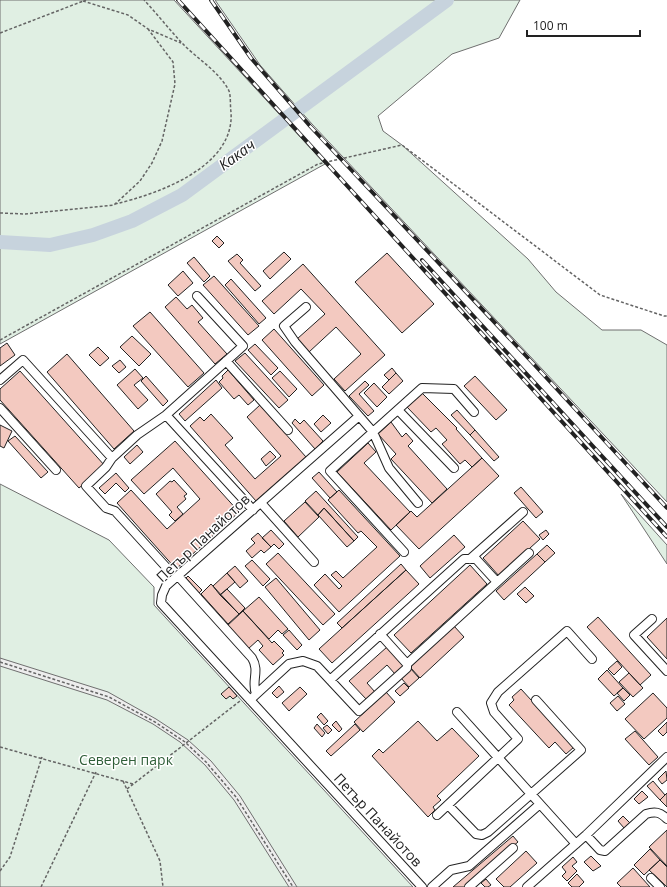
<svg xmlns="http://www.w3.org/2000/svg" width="667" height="887" font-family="'Open Sans',sans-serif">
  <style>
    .green { fill: #e0efe3; stroke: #6f6f6f }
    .parking { fill: #ededed; stroke: #6f6f6f }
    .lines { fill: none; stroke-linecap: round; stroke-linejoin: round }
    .river { stroke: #c7d3dd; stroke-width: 14 }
    .building { fill: #f3c9c0; stroke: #222 }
    .minor-casing { stroke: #222; stroke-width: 10 }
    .path { stroke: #646464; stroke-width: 1.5; stroke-dasharray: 3 2; stroke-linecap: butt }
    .minor { stroke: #fff; stroke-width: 8 }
    .rail-casing { stroke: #222; stroke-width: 4 }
    .rail { stroke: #fff; stroke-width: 2.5; stroke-dasharray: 8; stroke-linecap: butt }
    .labels { text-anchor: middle; stroke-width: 3; stroke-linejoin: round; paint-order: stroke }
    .street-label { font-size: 14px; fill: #222; stroke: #fff }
    .park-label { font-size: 14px; fill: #2f5e38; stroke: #fff }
    .water-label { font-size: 15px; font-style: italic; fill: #222; stroke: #fff }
  </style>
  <rect width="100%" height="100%" fill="#fff"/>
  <!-- green -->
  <path class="green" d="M0 0H174L325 164 0 344Z
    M215 0H520L499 38 452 54 378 116 383 131 402 145 528 259 556 292 602 330H641L667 345V502L312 124 260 65Z
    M0 484 109 540 154 587V605L413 887H0Z
    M621 494 667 545V564Z"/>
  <!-- parking -->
  <path class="parking" d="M0 658 108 692 156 719 188 740 211 761 240 796 297 887H289L234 800 205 765 180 742 153 724 107 700 0 666Z"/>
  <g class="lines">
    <!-- river -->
    <path class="river" d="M0 242 50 245 93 235 132 221 182 195 447 0"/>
  </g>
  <!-- building -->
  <path class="building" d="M217 236 224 243 219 248 212 241Z
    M284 252 291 259 270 279 263 271Z
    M387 253 434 304 402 333 355 282Z
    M237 254 243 260 240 263 261 286 255 291 228 261Z
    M194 257 210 276 204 282 187 263Z
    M303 264 385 355 345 391 334 379 361 354 336 327 309 352 297 339 325 314 301 289 274 314 262 301Z
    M183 271 193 283 178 296 168 285Z
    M214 276 259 326 248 335 203 285Z
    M231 279 266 318 259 324 225 285Z
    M176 297 187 309 192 305 203 318 198 322 227 354 215 364 165 307Z
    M150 312 204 373 188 387 133 326Z
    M274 329 324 385 312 396 262 340Z
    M132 336 151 354 139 366 120 347Z
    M7 343 15 355 0 366V348Z
    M255 344 278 368 271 375 248 350Z
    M98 347 109 358 100 366 89 355Z
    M245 353 288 400 279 408 235 361Z
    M67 354 134 431 114 449 47 372Z
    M120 360 126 367 119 373 112 366Z
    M392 368 396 373 389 380 384 375Z
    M135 369 143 378 134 385 148 400 138 409 117 385Z
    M228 370 254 400 248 405 239 395 234 399 219 382 223 378 222 376Z
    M20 371 105 466 79 488 0 400V389Z
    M280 371 297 389 289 397 272 378Z
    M396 373 403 381 389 394 382 387Z
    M146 376 168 401 163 406 141 381Z
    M475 376 507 410 496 420 464 386Z
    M216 380 222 388 185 421 179 414Z
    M365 381 369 385 359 394 374 411 368 416 349 396Z
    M374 383 387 397 377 407 364 393Z
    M422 393 457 428 456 429 482 458 472 467 465 460 460 464 442 444 447 440 436 428 431 432 407 407Z
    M260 405 306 457 256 501 190 426 200 417 204 421 211 414 233 438 225 445 255 479 281 456 247 417Z
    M457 410 475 430 470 435 451 415Z
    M323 415 331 423 321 432 314 424Z
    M295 419 300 424 304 420 323 441 315 449 292 423Z
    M391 422 402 437 406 433 413 441 408 446 447 489 432 503 391 459 396 454 378 434Z
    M0 425 12 431 4 448 0 446Z
    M475 430 499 457 494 461 470 435Z
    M15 436 48 472 41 478 8 441Z
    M175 441 239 512 176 569 117 503 131 490 167 529 200 499 173 468 144 494 131 480Z
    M368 443 376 452 364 463 410 512 391 530 337 472Z
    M137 445 143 452 130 464 124 457Z
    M270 451 276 457 266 466 261 459Z
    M482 458 499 476 419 549 396 525 411 511 417 517Z
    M319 472 337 492 330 498 312 478Z
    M116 473 129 488 125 492 116 483 105 494 99 488Z
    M174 480 187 494 184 496 186 499 177 507 183 514 175 521 169 515 172 512 156 494 170 481 172 482Z
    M521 487 543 512 536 518 514 493Z
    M339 490 400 556 339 612 314 585 325 574 339 589 342 586 331 575 336 571 343 578 377 547 361 531 358 533 328 500Z
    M316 491 358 537 354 541 324 508 318 515 305 501Z
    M305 502 319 517 298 537 284 521Z
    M324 508 354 541 347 547 318 515Z
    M523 521 540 539 499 576 483 558Z
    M271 530 284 544 279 549 274 544 271 547 262 538Z
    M546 530 549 534 543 540 539 535Z
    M258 533 271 547 264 553 261 550 252 558 246 551 255 543 251 539Z
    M454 535 465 547 430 578 420 566Z
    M547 545 555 553 545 562 537 554Z
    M278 553 335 614 323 625 266 564Z
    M537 554 545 562 504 600 496 591Z
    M252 560 270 579 263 586 245 566Z
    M401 564 406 570 342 628 337 623Z
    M470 565 487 584 411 653 394 635Z
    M235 566 248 581 240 588 227 573Z
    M406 570 419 584 332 663 319 649Z
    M227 573 235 582 220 595 213 586Z
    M188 576 202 590 199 593 186 578Z
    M276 578 320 630 309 640 265 587Z
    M211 584 239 614 228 624 201 594Z
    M525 587 534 596 526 603 517 594Z
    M227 589 245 608 239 614 220 595Z
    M259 597 288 629 282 634 278 630 269 639 243 611Z
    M243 611 272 643 274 641 284 651 282 653 284 655 273 665 259 650 263 646 258 640 248 649 227 626Z
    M598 617 651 675 640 685 587 627Z
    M667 618V659L647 637Z
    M454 626 464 637 420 678 410 667Z
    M289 630 302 645 297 650 283 635Z
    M387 647 404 666 395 674 387 665 367 683 375 692 367 700 349 681Z
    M617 661 622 667 614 675 608 669Z
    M411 669 419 678 409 687 401 678Z
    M607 670 623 688 614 696 598 679Z
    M629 673 643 688 633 697 619 682Z
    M404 683 409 688 400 696 395 691Z
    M279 686 284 692 277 698 272 693Z
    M229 687 237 696 233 699 230 696 226 699 221 694Z
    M300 687 307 694 289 711 282 703Z
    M623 688 630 695 624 701 617 693Z
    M521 689 574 747 566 754 555 742 549 748 509 705 514 700 512 697Z
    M386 692 395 702 363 732 354 722Z
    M653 693 667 708V718L644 739 625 719Z
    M618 696 625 704 617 711 610 703Z
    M321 713 328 721 324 725 317 717Z
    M336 721 342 729 339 732 332 725Z
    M418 721 437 741 452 728 479 756 437 796 441 800 433 807 435 810 428 817 372 756 379 749 383 753Z
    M667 722V732L663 736 658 731Z
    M317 724 325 733 322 737 314 728Z
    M355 724 360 730 331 756 326 751Z
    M327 725 332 730 328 734 323 728Z
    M635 731 658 757 649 765 625 739Z
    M666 771 667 780 662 784 658 779Z
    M653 781 665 795 660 800 647 786Z
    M642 791 648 797 639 804 634 799Z
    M667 793V807L660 800Z
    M623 816 630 823 624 828 618 821Z
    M667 830V866L649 847Z
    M513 836 518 842 464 887H453Z
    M650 849 660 860 644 875 634 865Z
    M526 851 537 863 510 887H504L496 879Z
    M591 856 601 866 593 871 584 862Z
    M573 857 577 862 572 866 577 871 567 881 562 876 566 872 562 867Z
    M660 860 667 867V887L649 870Z
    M633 868 650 887H621L617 883Z
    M577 874 584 882 579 887H572L568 883Z
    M486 879 491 885 488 887H485L481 883Z"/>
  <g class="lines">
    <!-- minor casing -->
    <g class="minor-casing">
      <path id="minor" d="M197 296 243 346 166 415 253 510
        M306 307 284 326 295 342 373 432 422 388 454 389 474 412
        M226 361 288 430
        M0 380 23 360 112 458 137 435 166 415
        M0 408 56 470
        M398 410 454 468
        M359 416 166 586 162 595 161 603 422 887
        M112 458 106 467 86 486 106 508 115 511 166 567
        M261 503 314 562
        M404 552 330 471 373 432 389 468 418 503
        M470 559 523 512
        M178 576 252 658C260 671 251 681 256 694
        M652 619 634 635 667 671
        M380 634 407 664
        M330 680 464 559H476L497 582
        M250 700 289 664 303 661 317 666 359 711 407 668V664L529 553
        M457 712 576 844
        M448 805 476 834 482 835 488 832 581 750 536 700
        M437 815 518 739 494 712 491 703 498 692 567 631 592 659
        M586 835 600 850 605 851 646 814C655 811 660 812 667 819
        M651 878 660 887
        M432 887 451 870 469 866 540 804
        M469 887 513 848
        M527 887 586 835 667 757"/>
    </g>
    <!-- path -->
    <path class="path" d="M83 1 128 15 148 29 181 43
      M0 33 86 0
      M115 204C158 194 235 167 231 112 230 106 231 96 229 91 220 72 196 58 182 43 169 29 157 14 144 0
      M0 213 25 214 114 205 140 181 152 163 162 141 175 84 173 62 148 29
      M0 340 318 164 402 145 600 295 664 316H667
      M0 662 109 697 155 722 185 742 206 762 236 797 293 887
      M0 747 133 784
      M123 781 160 861 163 887
      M127 789 240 701
      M0 871 10 857 42 757
      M41 887 96 772"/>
    <!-- minor -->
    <use href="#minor" class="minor"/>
    <!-- rail casing -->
    <g class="rail-casing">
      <path id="rail" d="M178 0 667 537
        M211 0 251 58 310 126 530 360 667 508
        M422 260 667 527"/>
    </g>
    <!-- rail -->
    <use href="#rail" class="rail"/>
  </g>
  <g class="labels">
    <!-- street labels -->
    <g class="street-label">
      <text transform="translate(203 538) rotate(-43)" y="5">Петър Панайотов</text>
      <text transform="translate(378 820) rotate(47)" y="5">Петър Панайотов</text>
    </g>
    <!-- park labels -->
    <g class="park-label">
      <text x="126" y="765">Северен парк</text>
    </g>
    <!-- water labels -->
    <g class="water-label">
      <text transform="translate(237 155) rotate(-36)" y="5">Какач</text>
    </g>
  </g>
  <!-- scale -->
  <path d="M527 30v6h113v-6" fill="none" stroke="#222222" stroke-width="2"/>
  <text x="533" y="30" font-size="12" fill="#222222" stroke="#ffffff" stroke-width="3" paint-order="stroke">100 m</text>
</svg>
